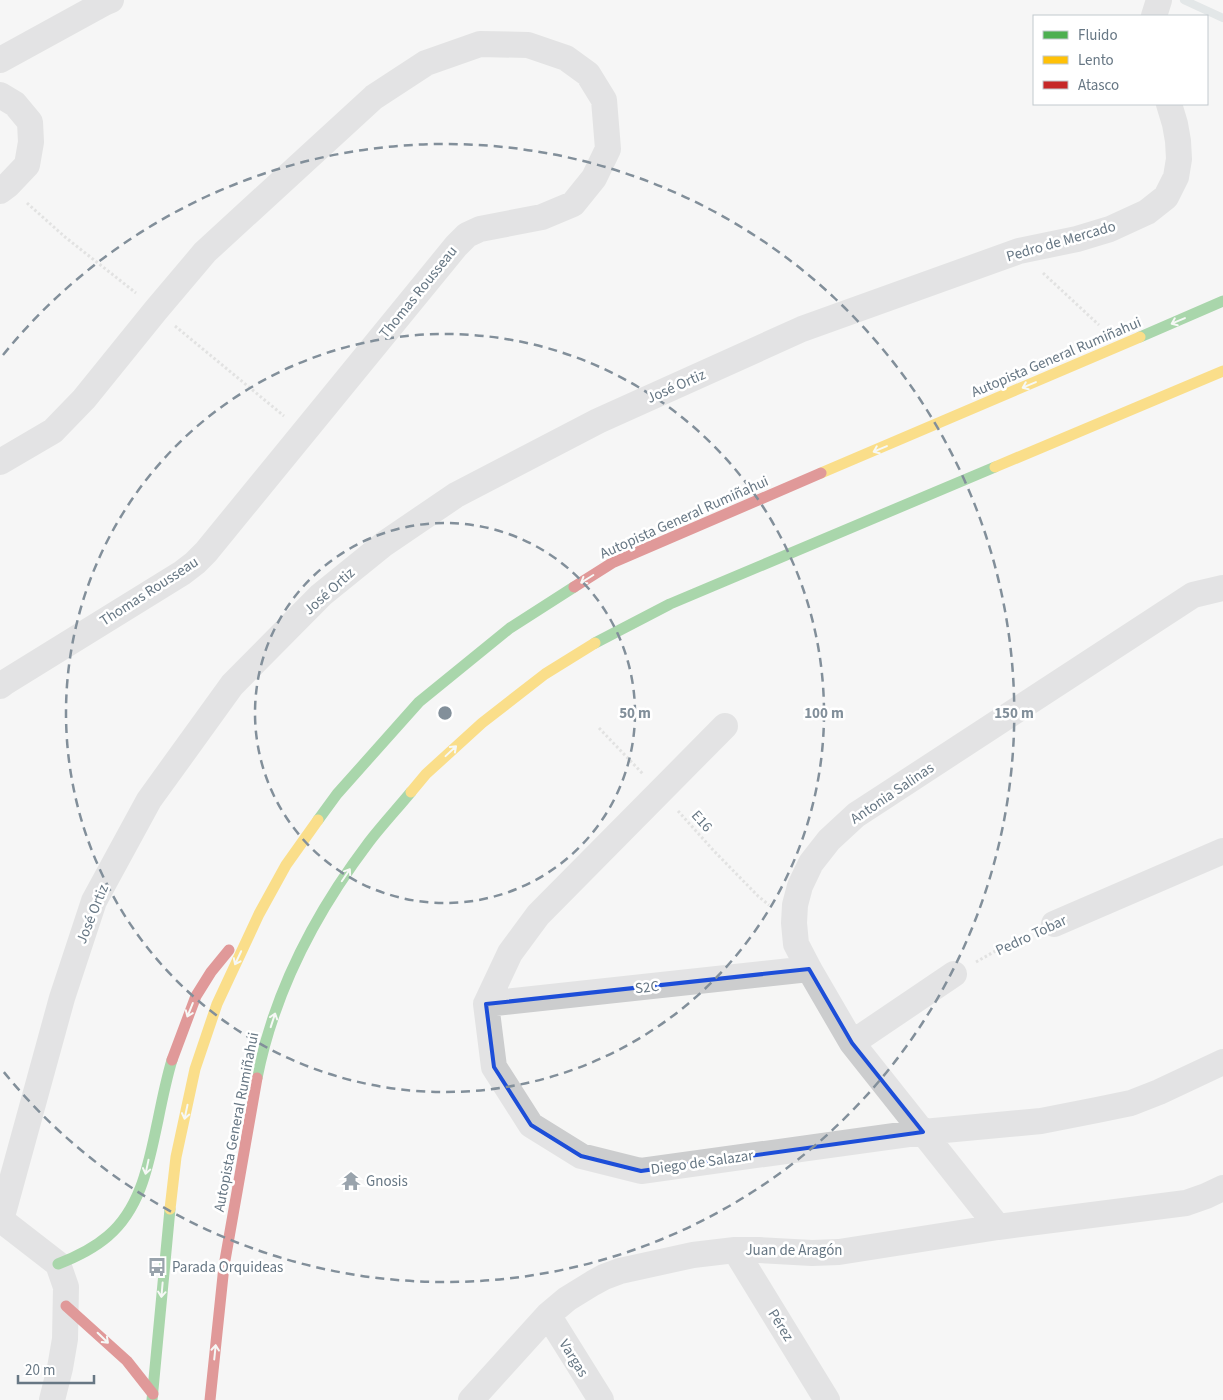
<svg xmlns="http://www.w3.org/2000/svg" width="1223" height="1400" font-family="'Source Sans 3',sans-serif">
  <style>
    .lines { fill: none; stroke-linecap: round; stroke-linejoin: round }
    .stream { stroke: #ccd4d7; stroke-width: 8 }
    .path { stroke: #cacbca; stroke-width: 3; stroke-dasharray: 2.5 2.5; stroke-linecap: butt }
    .street { stroke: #cccdce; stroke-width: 26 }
    .fast { stroke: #4caf50; stroke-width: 11 }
    .slow { stroke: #ffc107; stroke-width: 11 }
    .jam { stroke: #c62828; stroke-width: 11 }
    .oneway { stroke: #f6fbf6 }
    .marked { fill: none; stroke: #1d4ed8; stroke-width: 4; stroke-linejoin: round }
    .ring { fill: none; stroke: #828f9a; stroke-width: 2.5; stroke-dasharray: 9 6 }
    .labels { text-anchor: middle; stroke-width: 5; stroke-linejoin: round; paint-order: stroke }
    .street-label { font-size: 15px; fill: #677784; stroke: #fff }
    .poi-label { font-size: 15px; fill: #677784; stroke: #fff; text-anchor: start }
    .centre { fill: #828f9a; stroke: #fff; stroke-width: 2.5 }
    .ring-label { font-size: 15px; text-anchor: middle; font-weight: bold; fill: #828f9a; stroke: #fff; stroke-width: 5; stroke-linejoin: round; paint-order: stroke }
  </style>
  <rect width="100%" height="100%" fill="#f6f6f5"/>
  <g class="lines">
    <!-- stream -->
    <path class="stream" d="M1184 0 1223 18"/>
    <!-- path -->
    <path class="path" d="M27 203 65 237 136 293
      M1043 273 1099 325
      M175 326 284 416
      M599 728 643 774
      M678 811 714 851 758 896 769 905
      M976 962 999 949 1031 935"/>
    <!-- street -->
    <path class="street" d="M1154 16 1159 0
      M0 60 104 3 111 0
      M0 95 15 104 30 122 31 142 27 165 8 185 0 191
      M0 462 53 431 84 399 156 310 205 252 374 97 426 63 480 44 528 45 566 58 588 74 604 100 608 149 594 178 573 204 542 217 480 229 467 235 456 246 206 552 195 563 182 573 4 683 0 686
      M725 726 538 915 510 953 486 1004 494 1067 531 1125 581 1156 641 1171 923 1132 1041 1121 1097 1110 1131 1103 1159 1092 1223 1062
      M1054 924 1223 851
      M486 1004 809 969
      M852 1043 954 974
      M0 1219 58 1264 66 1287 65 1339 60 1368 52 1400
      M1 1220 62 998 94 901 149 800 232 685 321 595 384 544 456 495 598 421 802 329 1019 251 1077 239 1110 229 1147 212 1166 197 1176 177 1179 159 1178 141 1175 124 1169 104
      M998 1227 852 1043 809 969 796 944 794 923 795 905 800 886 811 863 829 840 856 815 1193 595 1223 588
      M735 1250 827 1400
      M548 1315 601 1400
      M471 1400 548 1315 567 1299 593 1283 604 1277 620 1271 693 1255 735 1250H759L812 1253 839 1252 998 1227 1186 1203 1206 1196 1223 1188"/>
    <!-- fast -->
    <path class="fast" d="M1140 337 1223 301
      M595 643 670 604 995 467
      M318 820 337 794 419 702 510 628 574 587
      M257 1078C274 992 316 912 369 842 382 825 397 809 411 792
      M58 1264C76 1257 93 1249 108 1236 142 1207 149 1161 158 1120 162 1100 166 1080 172 1060
      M152 1400 170 1209"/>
    <!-- slow -->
    <path class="slow" d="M995 467 1223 371
      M821 473 1140 337
      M411 792 426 774 482 723 545 674 595 643
      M170 1209 176 1157 195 1069 217 1004 259 914 286 865 318 820"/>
    <!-- jam -->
    <path class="jam" d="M574 587 612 563 821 473
      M172 1060 196 996 211 972 229 950
      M66 1306 127 1361 153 1394
      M210 1400 224 1266 257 1078"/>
  </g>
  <!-- one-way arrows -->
  <defs><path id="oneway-shaft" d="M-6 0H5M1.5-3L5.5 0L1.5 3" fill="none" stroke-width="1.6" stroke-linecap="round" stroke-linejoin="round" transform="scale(1.25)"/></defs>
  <g class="oneway">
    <use href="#oneway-shaft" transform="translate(1178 321) rotate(157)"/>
    <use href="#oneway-shaft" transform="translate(1029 385) rotate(157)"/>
    <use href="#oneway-shaft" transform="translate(880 449) rotate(157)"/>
    <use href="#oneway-shaft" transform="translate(587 579) rotate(148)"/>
    <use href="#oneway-shaft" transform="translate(451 751) rotate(-43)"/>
    <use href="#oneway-shaft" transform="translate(346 875) rotate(-56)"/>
    <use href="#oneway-shaft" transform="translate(238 958) rotate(115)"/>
    <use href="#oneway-shaft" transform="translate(190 1010) rotate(112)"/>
    <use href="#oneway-shaft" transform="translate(273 1020) rotate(-72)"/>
    <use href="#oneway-shaft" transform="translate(186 1112) rotate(102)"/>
    <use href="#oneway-shaft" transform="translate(147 1167) rotate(102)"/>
    <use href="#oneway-shaft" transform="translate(162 1290) rotate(95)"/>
    <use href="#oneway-shaft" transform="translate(103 1338) rotate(44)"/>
    <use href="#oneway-shaft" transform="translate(215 1352) rotate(-84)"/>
  </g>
  <!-- marked area -->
  <path d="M0 0H1223V1400H0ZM809 969 852 1043 923 1132 641 1171 581 1156 531 1125 494 1067 486 1004Z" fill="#f6f6f5" fill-opacity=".55" fill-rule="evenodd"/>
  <path class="marked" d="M809 969 852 1043 923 1132 641 1171 581 1156 531 1125 494 1067 486 1004Z"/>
  <!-- distance rings -->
  <g class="ring">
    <circle cx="445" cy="713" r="190"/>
    <circle cx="445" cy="713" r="379"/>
    <path d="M3 355A569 569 0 1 1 3 1071"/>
  </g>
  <!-- icons -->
  <defs>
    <g id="temple-bare" transform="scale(1.5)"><path d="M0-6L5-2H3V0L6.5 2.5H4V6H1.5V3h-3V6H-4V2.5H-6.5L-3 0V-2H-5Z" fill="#99a3ac" stroke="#fff" stroke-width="2.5" paint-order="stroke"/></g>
    <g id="bus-bare" transform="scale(1.5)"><path d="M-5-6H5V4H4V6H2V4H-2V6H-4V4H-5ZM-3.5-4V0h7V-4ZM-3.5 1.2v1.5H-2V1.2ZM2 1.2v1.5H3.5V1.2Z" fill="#99a3ac" stroke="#fff" stroke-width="2.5" paint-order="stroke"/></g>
  </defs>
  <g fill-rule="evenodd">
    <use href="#temple-bare" x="351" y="1181"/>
    <use href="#bus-bare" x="157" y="1267"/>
  </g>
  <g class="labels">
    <!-- street labels -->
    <g class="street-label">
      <text transform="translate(1061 241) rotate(-16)" y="5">Pedro de Mercado</text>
      <text transform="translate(418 292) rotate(-51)" y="5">Thomas Rousseau</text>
      <text transform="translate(1056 357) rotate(-23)" y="5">Autopista General Rumiñahui</text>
      <text transform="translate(676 386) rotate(-24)" y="5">José Ortiz</text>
      <text transform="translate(684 517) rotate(-24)" y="5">Autopista General Rumiñahui</text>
      <text transform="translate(149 591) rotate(-33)" y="5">Thomas Rousseau</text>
      <text transform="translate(329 591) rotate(-42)" y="5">José Ortiz</text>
      <text transform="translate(892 793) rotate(-34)" y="5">Antonia Salinas</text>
      <text transform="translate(702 821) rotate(48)" y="5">E16</text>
      <text transform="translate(92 914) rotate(-68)" y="5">José Ortiz</text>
      <text transform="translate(1031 935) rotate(-25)" y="5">Pedro Tobar</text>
      <text transform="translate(647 987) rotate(-6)" y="5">S2C</text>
      <text transform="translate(236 1122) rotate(-79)" y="5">Autopista General Rumiñahui</text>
      <text transform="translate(702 1162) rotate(-8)" y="5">Diego de Salazar</text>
      <text x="794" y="1255">Juan de Aragón</text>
      <text transform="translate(781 1325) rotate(58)" y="5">Pérez</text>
      <text transform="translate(574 1358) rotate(58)" y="5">Vargas</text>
    </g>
    <!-- poi labels -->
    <g class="poi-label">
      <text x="366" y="1186">Gnosis</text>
      <text x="172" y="1272">Parada Orquideas</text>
    </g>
  </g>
  <circle cx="445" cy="713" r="8" class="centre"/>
  <g class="ring-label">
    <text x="635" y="718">50 m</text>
    <text x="824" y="718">100 m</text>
    <text x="1014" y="718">150 m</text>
  </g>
  <!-- legend -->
  <rect x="1033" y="15" width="175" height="90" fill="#ffffff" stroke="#c2c9ce"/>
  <rect x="1043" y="31" width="25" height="8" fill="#4caf50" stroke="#c2c9ce"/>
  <text x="1078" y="40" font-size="15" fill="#677784">Fluido</text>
  <rect x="1043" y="56" width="25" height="8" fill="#ffc107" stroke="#c2c9ce"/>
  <text x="1078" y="65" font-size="15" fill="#677784">Lento</text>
  <rect x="1043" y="81" width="25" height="8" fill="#c62828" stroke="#c2c9ce"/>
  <text x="1078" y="90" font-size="15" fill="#677784">Atasco</text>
  <!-- scale -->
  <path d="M18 1375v8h76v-8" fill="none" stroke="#677784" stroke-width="2.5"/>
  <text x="25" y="1375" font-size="15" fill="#677784" stroke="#ffffff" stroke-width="4" paint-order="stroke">20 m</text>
</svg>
